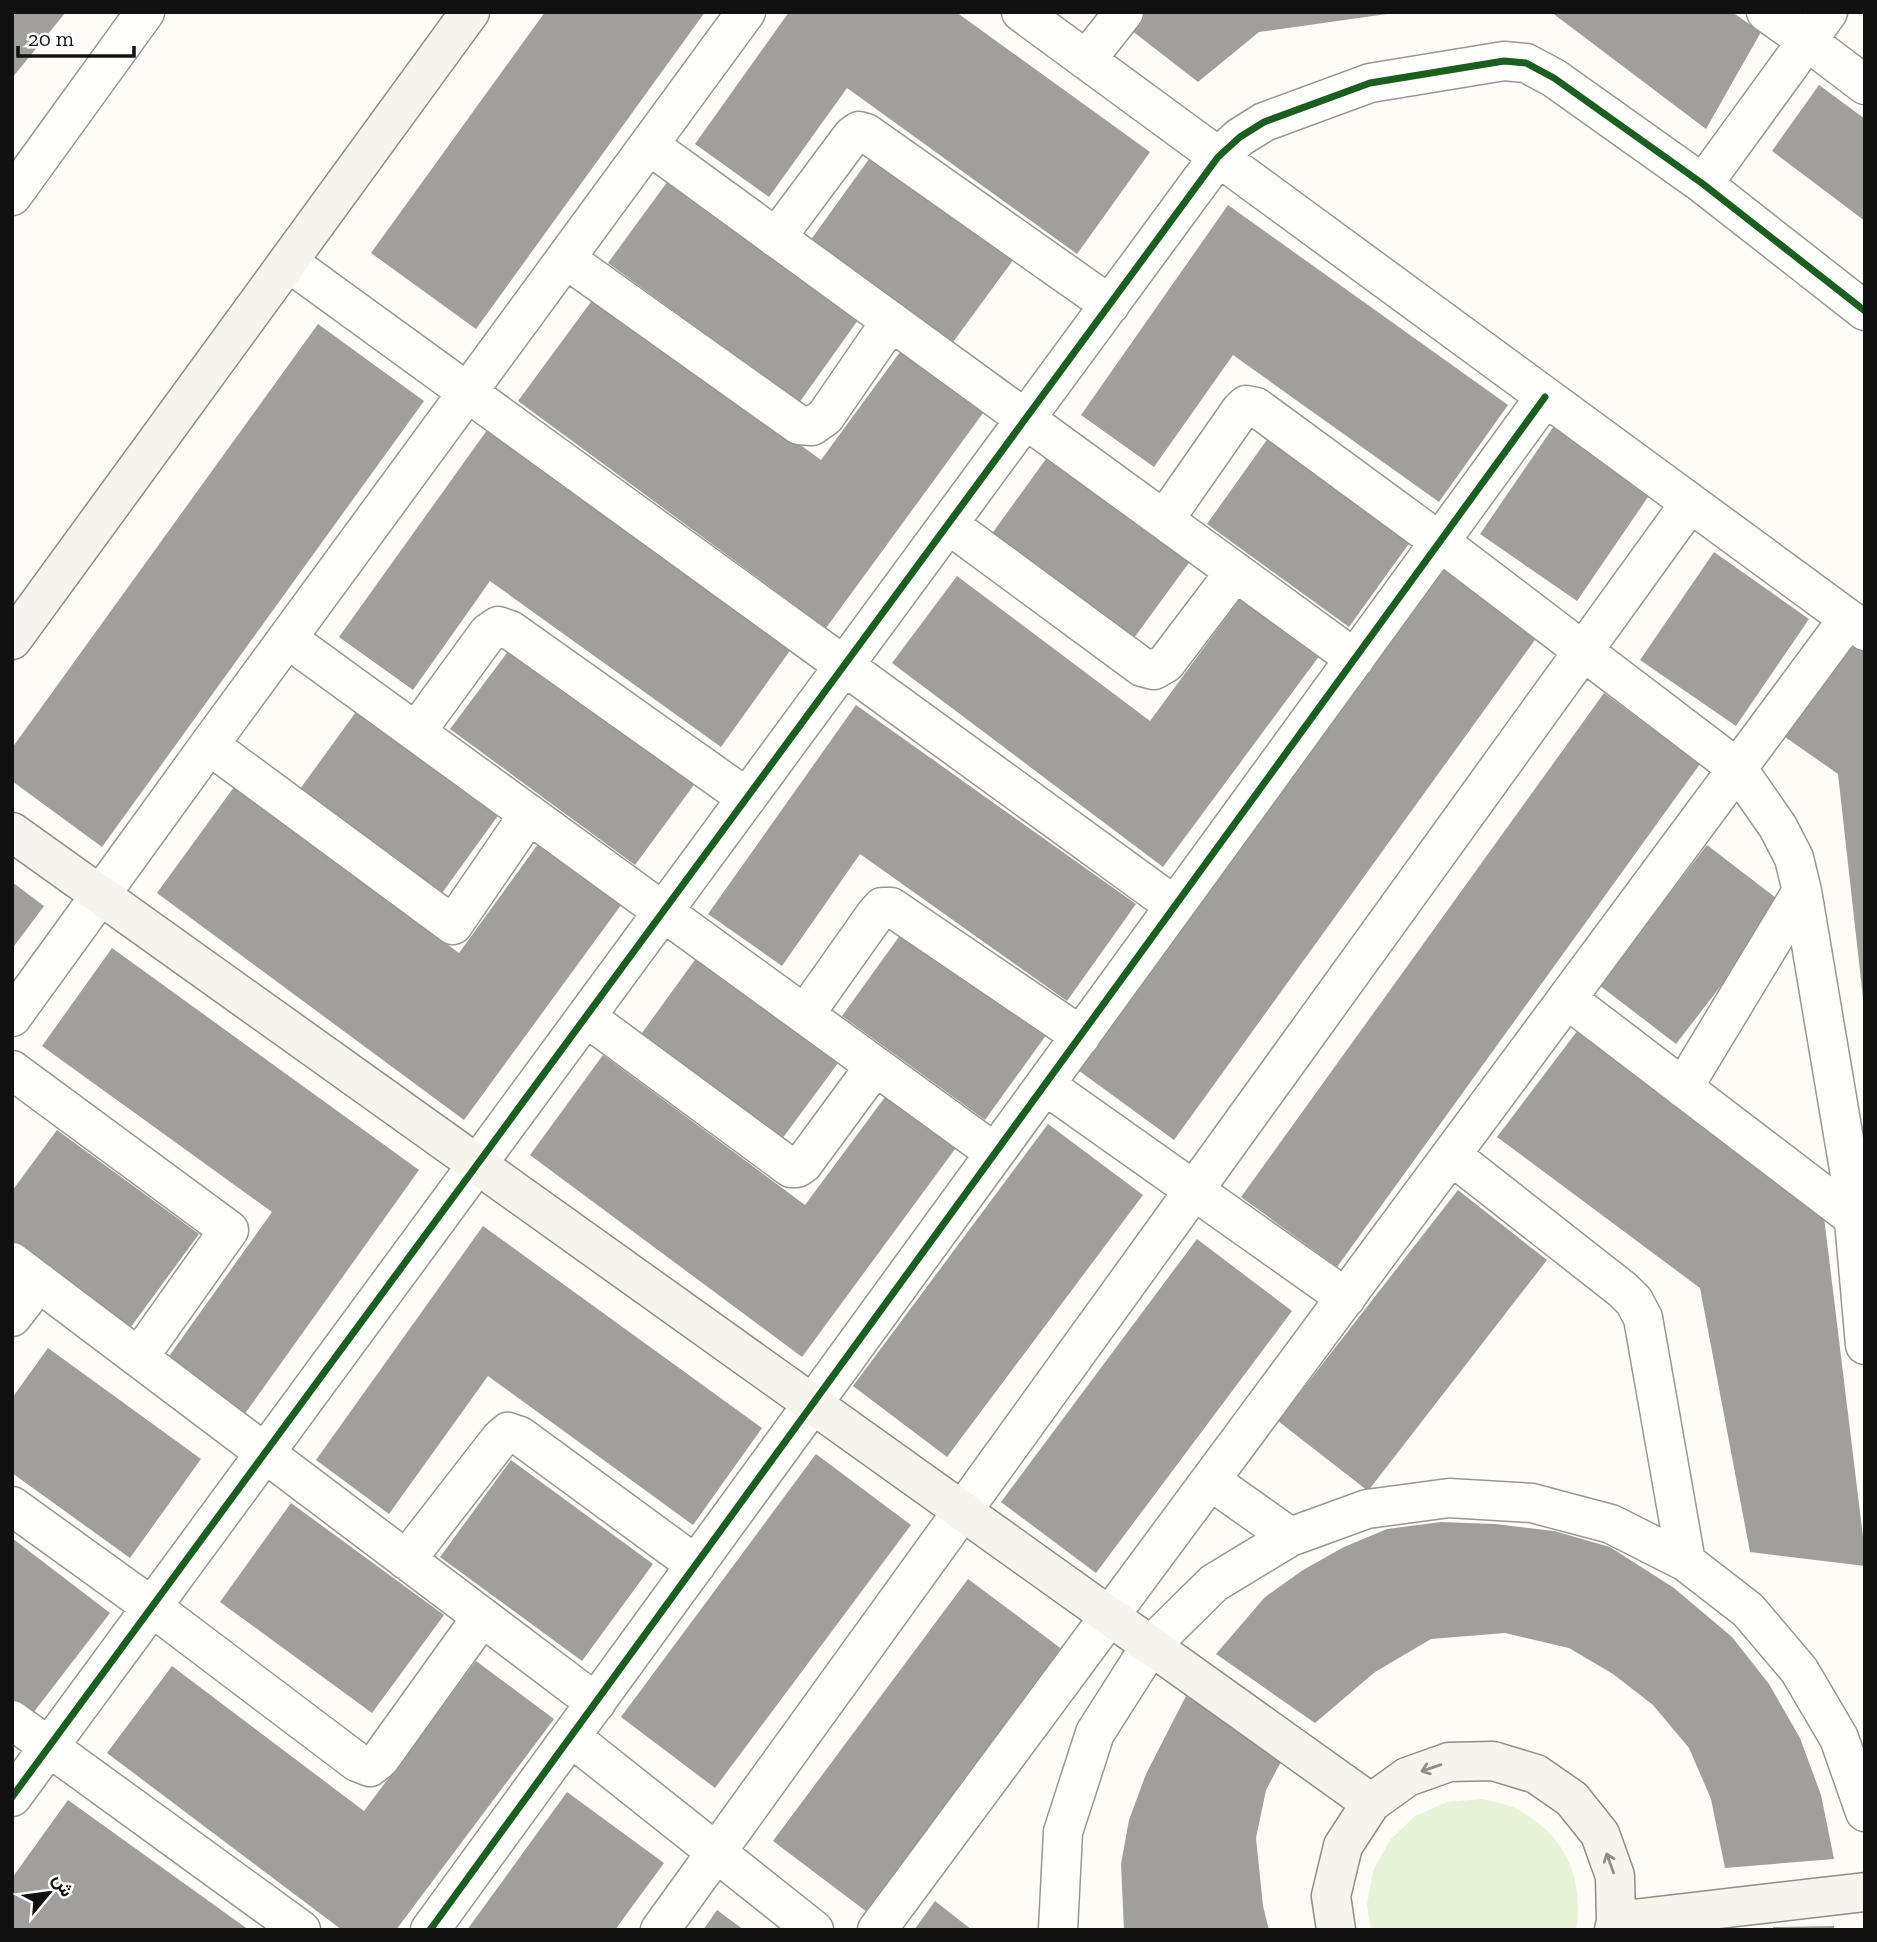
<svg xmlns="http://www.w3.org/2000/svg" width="1877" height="1942" font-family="'Zilla Slab',Vazirmatn,serif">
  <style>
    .green { fill: #e7f3d7 }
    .building { fill: #a19f9c }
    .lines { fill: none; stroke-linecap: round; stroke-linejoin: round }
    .street-casing { stroke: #979795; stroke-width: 41 }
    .secondary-casing { stroke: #8e8d8b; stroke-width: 41 }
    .street { stroke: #fffffe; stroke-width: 38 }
    .secondary { stroke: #f6f4eb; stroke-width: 38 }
    .cycleway-casing { stroke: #fff; stroke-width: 11 }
    .cycleway { stroke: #1b5e20; stroke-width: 7 }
    .oneway { stroke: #8f8e89 }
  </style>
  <rect width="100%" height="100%" fill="#fdfcf7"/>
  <!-- green -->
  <path class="green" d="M1482 1799C1494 1802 1508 1804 1519 1810 1557 1831 1578 1864 1578 1908 1578 1916 1578 1922 1576 1930H1371L1367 1905 1373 1871 1390 1840 1415 1816 1447 1802Z"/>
  <!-- building -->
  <path class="building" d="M12 12H66L12 78Z
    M545 12H705L476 329 371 253Z
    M789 12H956L1150 152 1077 254 847 88 769 197 695 144Z
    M1146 12H1387V14L1259 32 1198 82 1131 30Z
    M1551 12H1732L1761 32 1706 129Z
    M1819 85 1865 119V221L1772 151Z
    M877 148 1019 252 948 349 807 245Z
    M673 174 863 313 799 403 608 263Z
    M1228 205 1508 405 1439 502 1233 355 1154 467 1081 415Z
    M596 295 821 460 903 348 986 409 826 628 518 401Z
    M318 324 424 401 102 847 12 781V748Z
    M490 426 794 645 721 747 490 581 413 690 339 637Z
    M1554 426 1650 494 1577 601 1480 534Z
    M1271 434 1413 538 1349 627 1207 524Z
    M1056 445 1199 549 1134 638 991 535Z
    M1714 552 1809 619 1736 726 1640 660Z
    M1441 567 1537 637 1174 1140 1078 1070Z
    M957 576 1150 721 1242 596 1320 655 1163 867 892 663Z
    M1857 638 1865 644V998H1863L1838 774 1785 737Z
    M515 642 699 778 635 865 450 729Z
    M1604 693 1700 764 1337 1267 1241 1197Z
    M366 698 507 803 437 900 295 796Z
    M856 705 1136 904 1067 1001 860 854 782 966 708 914Z
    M234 787 459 953 541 840 624 901 464 1120 157 893Z
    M1707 845 1784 904 1676 1044 1599 985Z
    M12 882 44 906 12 949Z
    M906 927 1049 1031 985 1120 842 1016Z
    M705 946 847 1051 776 1147 634 1044Z
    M112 948 419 1170 244 1415 167 1359 272 1212 42 1046Z
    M1581 1026 1824 1217 1865 1553V1566L1750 1552 1700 1288 1497 1137Z
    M603 1055 805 1205 888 1093 958 1145 802 1357 530 1155Z
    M1048 1124 1143 1195 947 1457 853 1386Z
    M57 1130 199 1234 128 1331 12 1246V1191Z
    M1458 1190 1547 1260 1368 1491 1278 1421Z
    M483 1226 762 1428 693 1525 488 1376 389 1514 316 1460Z
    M1197 1239 1292 1311 1096 1573 1001 1502Z
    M48 1348 201 1459 130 1558 12 1473V1398Z
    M816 1454 911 1525 715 1788 621 1717Z
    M511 1460 653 1564 582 1661 440 1557Z
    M291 1503 444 1615 372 1713 220 1602Z
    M1441 1522 1495 1524 1554 1531 1610 1547 1674 1588 1732 1637 1769 1684 1800 1738 1821 1795 1834 1859 1725 1868 1711 1799 1689 1748 1653 1705 1613 1674 1569 1648 1505 1633 1431 1639 1375 1672 1315 1723 1216 1654 1265 1597 1303 1570 1344 1547 1387 1529Z
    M12 1538 110 1613 30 1717 12 1703Z
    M968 1579 1063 1650 867 1912 773 1841Z
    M476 1661 554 1719 396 1930H342L107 1753 172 1666 364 1811Z
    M1186 1696 1283 1758 1266 1790 1256 1838 1263 1906 1269 1930H1124L1121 1864 1129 1820 1146 1774Z
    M567 1792 664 1863 615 1930H467Z
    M68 1800 249 1930H12V1878Z
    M935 1901 972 1930H914Z
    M717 1910 744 1930H703Z
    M1834 1926V1930H1773V1927Z"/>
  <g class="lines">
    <!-- street casing -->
    <g class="street-casing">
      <path id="street" d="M1021 12 1865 631
        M1766 12 1807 41 1865 85
        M1086 60 1124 12
        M649 145 1355 659
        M1703 184 1828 12
        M12 196 145 12
        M776 238 852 136 859 131 866 133 1110 305
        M566 259 799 425 812 426 825 417 891 321
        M288 262 1175 906
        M1164 520 1240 411 1246 405 1256 407 1440 542 1737 768 1778 827 1794 858 1802 891 1850 1175 1865 1345
        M948 524 1142 667 1154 670 1166 663 1235 572
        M288 639 995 1153
        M416 732 488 633 498 626 510 630 747 798
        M209 745 453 925 529 814
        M1567 999 1854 1218
        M805 1014 875 915 882 907H891L1081 1036
        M12 1017 209 745 746 12
        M586 1017 791 1168H797L803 1164 875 1066
        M12 1070 229 1230 139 1357
        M1045 1085 1346 1298
        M1683 1088 1802 891
        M1451 1155 1623 1290 1634 1301 1643 1318 1686 1562
        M12 1262 596 1703
        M12 1317 39 1282
        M1211 1481 1290 1537
        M12 1506 152 1607 357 1762 370 1767 380 1759 482 1617
        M406 1560 500 1439 508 1432 520 1436 696 1565
        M12 1720 301 1930
        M571 1737 814 1930
        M12 1797 1218 157 1240 137 1264 122 1370 83 1504 61 1526 63 1554 78 1703 184 1865 311
        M430 1930 1545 397
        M660 1930 1690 503
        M877 1930 1848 619
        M1058 1930 1063 1832 1095 1733 1151 1645 1214 1583 1290 1537 1367 1509 1449 1498 1532 1503 1611 1524 1686 1562 1748 1610 1799 1670 1839 1738 1865 1812"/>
    </g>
    <!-- secondary casing -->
    <g class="secondary-casing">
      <path id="secondary" d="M12 640 470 12
        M12 832 1371 1803
        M1616 1921 1865 1892
        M1336 1930 1331 1896 1343 1846 1371 1803 1407 1777 1449 1762 1493 1761 1536 1774 1572 1799 1600 1834 1615 1876 1616 1921 1614 1930"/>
    </g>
    <!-- street -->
    <use href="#street" class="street"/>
    <!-- secondary -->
    <use href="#secondary" class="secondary"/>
    <!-- cycleway casing -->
    <g class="cycleway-casing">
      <path id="cycleway" d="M12 1797 1218 157 1240 137 1264 122 1370 83 1504 61 1526 63 1554 78 1703 184 1865 311
        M430 1930 1545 397"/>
    </g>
    <!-- cycleway -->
    <use href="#cycleway" class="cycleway"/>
  </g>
  <!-- one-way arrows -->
  <defs><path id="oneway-shaft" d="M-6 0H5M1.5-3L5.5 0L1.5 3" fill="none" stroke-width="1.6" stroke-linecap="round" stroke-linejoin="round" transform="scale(1.75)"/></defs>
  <g class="oneway">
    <use href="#oneway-shaft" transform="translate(1431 1768) rotate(161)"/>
    <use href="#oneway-shaft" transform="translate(1610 1863) rotate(-110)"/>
  </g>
  <!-- border -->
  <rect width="1877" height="1942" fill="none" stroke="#111111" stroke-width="28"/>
  <!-- north arrow -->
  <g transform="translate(49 1893) rotate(61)" stroke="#ffffff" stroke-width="5" paint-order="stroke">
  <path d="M0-5L12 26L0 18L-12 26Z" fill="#111111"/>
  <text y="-10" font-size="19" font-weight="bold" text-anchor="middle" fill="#111111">ش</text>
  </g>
  <!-- scale -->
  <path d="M18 46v10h116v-10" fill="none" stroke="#111111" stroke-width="3.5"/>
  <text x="28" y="46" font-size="21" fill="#111111" stroke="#ffffff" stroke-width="5" paint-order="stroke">20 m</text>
</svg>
